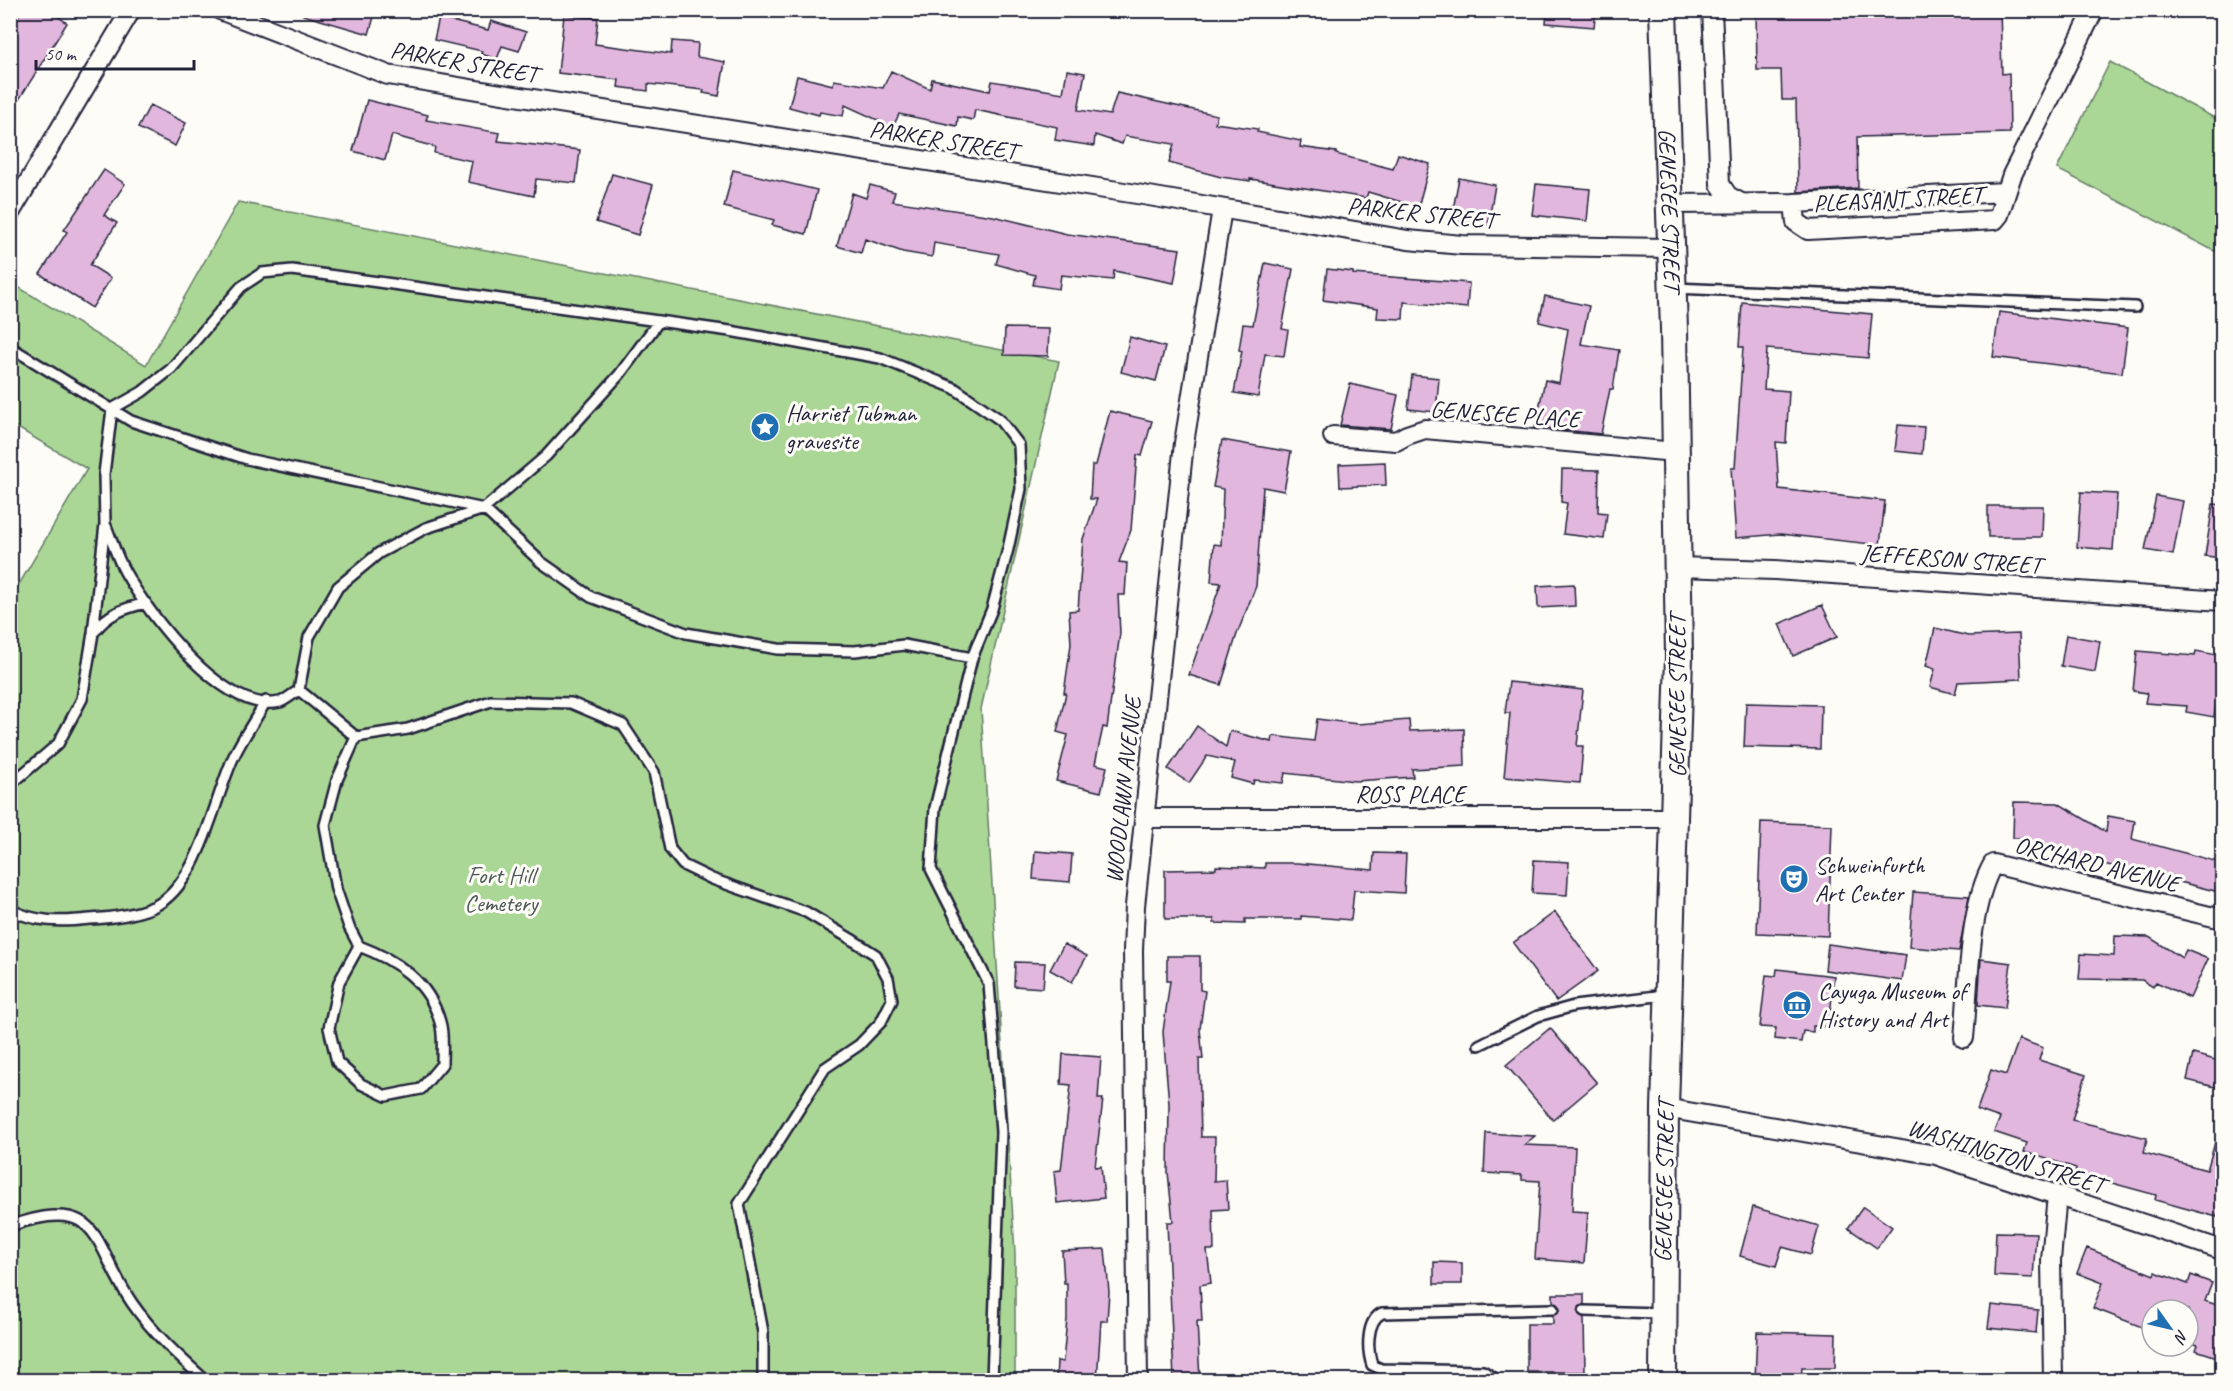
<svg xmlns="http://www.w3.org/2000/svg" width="2233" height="1391" font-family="Caveat,sans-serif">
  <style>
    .green { fill: #abd796; stroke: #667c68; stroke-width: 1.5 }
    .building { fill: #e2b7dd; stroke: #22223b; stroke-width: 1.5 }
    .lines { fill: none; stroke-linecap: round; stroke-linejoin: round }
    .service-casing { stroke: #22223b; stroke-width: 14 }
    .minor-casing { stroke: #22223b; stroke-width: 22 }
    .secondary-casing { stroke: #22223b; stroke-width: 30 }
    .service { stroke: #fdfcf7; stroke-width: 9 }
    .minor { stroke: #fdfcf7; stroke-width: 18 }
    .secondary { stroke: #fdfcf7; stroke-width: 26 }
    .labels { text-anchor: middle; stroke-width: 6; stroke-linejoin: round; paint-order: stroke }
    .street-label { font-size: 24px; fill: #22223b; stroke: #fdfcf7 }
    .poi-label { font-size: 24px; fill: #22223b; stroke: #fdfcf7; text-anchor: start }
    .park-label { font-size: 24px; fill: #4b5856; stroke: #fdfcf7 }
  </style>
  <rect width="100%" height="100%" fill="#fdfcf7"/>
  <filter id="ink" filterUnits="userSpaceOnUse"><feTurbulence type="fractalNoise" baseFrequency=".0167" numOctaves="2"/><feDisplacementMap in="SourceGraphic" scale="12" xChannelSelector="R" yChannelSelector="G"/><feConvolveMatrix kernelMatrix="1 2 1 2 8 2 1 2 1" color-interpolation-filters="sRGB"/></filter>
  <g filter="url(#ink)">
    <!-- green -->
    <path class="green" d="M2110 62 2222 122V255L2057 169Z
      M238 202 1059 361 981 709 1015 1253V1380H11V598L87 469 11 424 10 282 146 365Z"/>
    <!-- building -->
    <path class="building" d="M22 10H49L67 23 10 114V28Z
      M304 10H376L369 34 303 15Z
      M1547 10H1596L1594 27 1546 23Z
      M1756 10H2000L2002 74 2009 73 2010 133 1857 137 1858 188 1798 192 1796 100H1782L1781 70H1757Z
      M564 15 598 18 595 44 671 54 672 41 698 43 697 57 725 62 719 96 703 93 704 90 648 84V91L618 87 619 80 558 73Z
      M439 18 488 30 491 21 526 32 519 51 502 46 497 59 481 54 482 51 434 40Z
      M1067 70 1085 73 1078 110 1110 115 1117 93 1217 115 1215 123 1258 129 1257 132 1301 141 1300 147 1336 152V154L1393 169 1398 154 1430 164 1418 207 1368 192 1366 198 1250 179V181L1221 177 1169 163 1174 144 1125 136 1122 144 1095 135 1094 146 1055 140 1057 127 975 110 973 120 958 117 957 126 899 114 893 127 845 105 843 116 820 112 819 115 789 107 797 76 833 85 834 80 883 88 891 71 930 89 932 79 990 91 992 81 1063 93Z
      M367 100 428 115 426 120 500 133 498 141 580 150 576 183 536 179 534 196 468 182 472 161 434 153 435 147 392 135 385 160 353 151Z
      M150 105 186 123 175 146 138 128Z
      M104 170 125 184 104 215 117 223 90 265 111 278 92 308 40 274 67 232 64 230Z
      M733 170 817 190 806 234 772 225 774 220 724 207Z
      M612 174 653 185 638 235 596 222Z
      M1459 178 1495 185 1488 226 1451 220Z
      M1536 184 1590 189 1587 221 1532 215Z
      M870 185 895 192 892 201 993 216 1067 234 1180 249 1174 283 1114 271 1113 280 1061 275 1059 289 1033 285 1035 275 996 264 999 254 934 243 932 257 903 252 865 239 861 253 837 246 852 193 866 198Z
      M1265 263 1293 269 1282 329 1288 330 1284 356 1265 354 1258 397 1234 393 1242 351 1239 350 1243 324 1253 325Z
      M1327 269 1353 272V274L1469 283 1467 308 1404 302 1403 319 1377 318 1378 308 1323 300Z
      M1545 296 1589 306 1581 344 1619 350 1613 389H1610L1601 434 1535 427 1545 380 1559 383 1568 329 1539 322Z
      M1742 302 1872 314 1868 358 1767 349 1764 389 1789 391 1786 443 1776 442 1779 489 1885 501 1880 545 1780 534 1736 538 1731 468H1735L1743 347H1739Z
      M1999 312 2128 328 2122 373 1993 357Z
      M1005 328 1049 329 1048 356 1004 355Z
      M1130 337 1165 347 1156 381 1121 372Z
      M1412 375 1439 378 1436 412 1408 409Z
      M1350 384 1398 395 1391 429 1340 425Z
      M1110 411 1152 421 1142 456 1137 455 1131 530 1119 562 1127 563 1125 595H1118L1120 633 1107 728 1103 727 1095 764 1107 767 1101 792 1056 781 1068 735 1057 732 1066 693H1064L1071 644 1069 611 1078 610 1083 539 1097 499H1090L1092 465H1096Z
      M1898 425 1924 427 1922 454 1895 451Z
      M1222 440 1291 452 1284 491 1263 487 1256 586 1237 634 1221 685 1189 675 1221 583 1211 582 1214 544 1221 545 1223 489 1213 487Z
      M1385 462 1386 485 1340 487 1339 464Z
      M1562 469 1599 470 1598 512 1607 513 1604 539 1563 534 1567 503 1561 502Z
      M2081 492 2117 494 2113 550 2077 547Z
      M2156 496 2183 501 2173 555 2145 550Z
      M2213 504 2223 505V558L2205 556Z
      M1988 506H2043L2042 537H1988Z
      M1574 584 1575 606 1538 608 1537 586Z
      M1822 605 1837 637 1793 656 1779 624Z
      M1935 628 1968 636 2019 634 2021 679 1958 682 1955 694 1930 687 1935 669 1926 666Z
      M2066 635 2100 641 2095 672 2061 666Z
      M2137 651 2195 656 2196 651 2223 656 2214 717 2186 712 2187 706 2145 703 2147 693 2133 691Z
      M1509 682 1583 690 1577 746H1583L1580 783 1504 777 1510 713H1505Z
      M1746 703 1821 705 1820 749 1744 747Z
      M1317 719 1358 724 1409 720 1410 731 1464 729 1465 766 1412 769 1413 777 1355 781 1285 773 1283 783 1254 780 1253 784 1231 778 1235 762 1207 756 1189 783 1168 769 1197 726 1226 747 1230 731 1272 742 1273 736 1314 741Z
      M2014 802 2058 803 2106 832 2108 816 2135 821 2132 839 2222 863 2215 891 2164 878 2163 882 2133 876 2135 870 2074 859 2057 849 2024 848V838H2013Z
      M1761 822 1832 825 1828 936 1757 933Z
      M1035 851 1072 854 1070 882 1033 879Z
      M1374 853 1406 854 1404 893 1354 890 1351 920 1301 916V919H1245V924L1214 923V919H1165V870L1216 869V866L1265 868V863H1297L1373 870Z
      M1534 860 1569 862 1567 895 1532 893Z
      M1913 892 1969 896 1959 951 1909 947Z
      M1555 912 1598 971 1556 1001 1513 943Z
      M2115 936 2149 937 2182 958 2186 950 2208 959 2190 998 2156 982 2153 987 2142 980 2079 979 2081 954 2114 956Z
      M1064 944 1087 956 1072 982 1050 970Z
      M1828 944 1906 955 1902 981 1825 970Z
      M1167 956H1200V990L1205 991 1200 1029 1203 1059H1199L1201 1137H1215L1214 1181 1226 1180 1228 1209 1213 1210 1214 1250H1207L1211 1283 1200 1285 1202 1321H1197L1200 1380H1174L1167 1222H1173L1168 1172 1169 1104 1163 1032 1170 981H1167Z
      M1981 959 2011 963 2005 1008 1978 1005Z
      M1015 962 1045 963 1043 988 1014 986Z
      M1777 969 1834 976 1829 1027 1813 1026V1032L1803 1031 1801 1042 1775 1039 1776 1028 1760 1027 1766 975 1776 976Z
      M1550 1028 1597 1083 1553 1120 1506 1065Z
      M2019 1039 2043 1048 2039 1060 2086 1075 2072 1120 2147 1138 2144 1153 2207 1170 2218 1132 2223 1133V1199L2217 1217 2155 1200 2156 1195 2075 1173 2076 1168 2024 1152 2027 1143 1994 1132 2000 1118 1977 1110 1991 1070 2006 1075Z
      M1063 1054 1101 1057 1098 1099H1103L1095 1167 1101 1166 1104 1198 1057 1203 1054 1171 1061 1170 1071 1085 1061 1084Z
      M2193 1054 2223 1062V1089L2187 1080Z
      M1486 1133 1535 1136 1524 1145 1575 1147 1572 1211 1588 1212 1584 1263 1535 1259 1540 1181 1522 1180V1175L1484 1173Z
      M1753 1207 1819 1226 1811 1255 1782 1247 1776 1266 1740 1256Z
      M1863 1207 1892 1227 1877 1248 1848 1228Z
      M1996 1232 2036 1233 2033 1278 1994 1276Z
      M2087 1248 2154 1275 2155 1272 2188 1284 2191 1275 2212 1283 2205 1301 2223 1307V1359L2196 1350 2198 1345 2188 1342V1310H2152V1331L2093 1308 2103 1283 2077 1273Z
      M1105 1249 1109 1292 1107 1321H1101L1097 1380H1056L1057 1361 1063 1362 1067 1319V1283H1064L1062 1251Z
      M1434 1262 1462 1263V1284H1434Z
      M1553 1294H1584V1304L1577 1311 1584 1318 1585 1372H1527V1324H1553V1316L1560 1309 1558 1305 1553 1302Z
      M1991 1305 2038 1310 2036 1333 1988 1328Z
      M1757 1332 1836 1334 1835 1368H1802L1801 1380H1755Z"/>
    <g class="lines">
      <!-- service casing -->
      <g class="service-casing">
        <path id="service" d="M1674 288 2135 307
          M10 347 131 421 247 459 484 509 541 562 591 597 686 633 778 649 855 651 904 645 972 658 935 808 931 869 989 984 1001 1132 992 1380
          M106 526C112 541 117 558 125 572 149 615 224 715 280 702 286 700 294 693 299 690L356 737 408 729 491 701 571 703 623 725 654 772 670 849 683 865 712 879 806 912 851 939 876 955 888 978 892 1000 881 1022 859 1045 825 1068 739 1204 763 1332V1380
          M95 631C108 613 126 608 146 603
          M299 690 309 637 338 587 379 553 426 528 484 509 546 456 620 374 659 321
          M356 737 337 780 325 825 336 889 349 927 359 946C396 960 429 981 440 1022 444 1034 442 1051 442 1064L421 1089 386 1096 361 1084 337 1062 329 1028 339 982 359 946
          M10 785 58 744 82 699 93 633 105 524 104 474 112 409 142 392 171 369 241 287 262 273 292 270 730 331 880 358 954 388 999 419 1019 445 1021 489 1008 549 992 609 972 658
          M10 909C34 923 63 922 90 919 110 918 134 915 153 907 200 885 214 798 234 756 243 737 256 719 266 701
          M1479 1045 1538 1016 1574 1006 1665 995
          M10 1226C104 1194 91 1243 132 1303 152 1332 179 1357 205 1380
          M1584 1311 1661 1313
          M1497 1380 1483 1371 1381 1369 1372 1365C1367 1350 1366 1321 1382 1313L1553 1309"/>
      </g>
      <!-- minor casing -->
      <g class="minor-casing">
        <path id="minor" d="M220 10 388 75 477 90 1143 195 1408 240 1462 245 1670 248
          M1712 10 1720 184 1728 196 1741 203
          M1794 203 1796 222 1808 230 1995 220 1999 215 2012 175 2094 10
          M1670 204 1794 203 2005 192
          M10 213 131 10
          M1333 436 1396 441 1407 435 1425 429 1675 452
          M1677 567 1775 570 2222 601
          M1145 818H1676
          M1964 1038C1969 986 1968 908 1993 864L2222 919
          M1665 1108 1936 1155 2222 1250
          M1138 1380 1133 950 1135 906 1184 443 1222 209
          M2053 1380 2051 1260 2057 1195"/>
      </g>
      <!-- secondary casing -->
      <g class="secondary-casing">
        <g id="secondary">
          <path id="s1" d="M1663 10 1674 329 1679 657 1665 1108 1663 1380"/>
        </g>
      </g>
      <!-- service -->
      <use href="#service" class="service"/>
      <!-- minor -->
      <use href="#minor" class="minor"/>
      <!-- secondary -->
      <use href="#secondary" class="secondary"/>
    </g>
  </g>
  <!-- icons -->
  <defs>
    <g id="sight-disc" transform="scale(1.5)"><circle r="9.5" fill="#1f6fb2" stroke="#fdfcf7"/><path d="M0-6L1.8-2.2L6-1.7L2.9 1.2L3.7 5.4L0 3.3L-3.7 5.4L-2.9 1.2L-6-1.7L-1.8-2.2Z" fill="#fff"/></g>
    <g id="theatre-disc" transform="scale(1.5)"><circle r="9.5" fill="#1f6fb2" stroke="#fdfcf7"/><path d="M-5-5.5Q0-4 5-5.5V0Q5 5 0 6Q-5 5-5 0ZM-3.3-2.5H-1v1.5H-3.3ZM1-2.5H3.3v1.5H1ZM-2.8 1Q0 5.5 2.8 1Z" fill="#fff"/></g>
    <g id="museum-disc" transform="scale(1.5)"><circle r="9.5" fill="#1f6fb2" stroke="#fdfcf7"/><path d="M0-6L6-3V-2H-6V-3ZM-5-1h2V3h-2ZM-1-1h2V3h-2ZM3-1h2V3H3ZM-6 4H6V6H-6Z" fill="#fff"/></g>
  </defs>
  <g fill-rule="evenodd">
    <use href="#sight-disc" x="765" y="427"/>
    <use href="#theatre-disc" x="1794" y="879"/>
    <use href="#museum-disc" x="1797" y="1005"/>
  </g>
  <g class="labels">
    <!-- street labels -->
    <g class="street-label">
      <text transform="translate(464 62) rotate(10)" y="8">PARKER STREET</text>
      <text transform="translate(943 140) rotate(9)" y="8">PARKER STREET</text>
      <text transform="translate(1898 199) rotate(-3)" y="8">PLEASANT STREET</text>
      <text dy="8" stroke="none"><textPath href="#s1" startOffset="200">GENESEE STREET</textPath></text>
      <text transform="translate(1421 213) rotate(6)" y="8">PARKER STREET</text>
      <text transform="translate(1505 414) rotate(4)" y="8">GENESEE PLACE</text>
      <text transform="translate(1951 559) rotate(4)" y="8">JEFFERSON STREET</text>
      <text transform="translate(1677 696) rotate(-90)" y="8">GENESEE STREET</text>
      <text transform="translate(1123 790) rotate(-84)" y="8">WOODLAWN AVENUE</text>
      <text x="1410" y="802">ROSS PLACE</text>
      <text transform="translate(2097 864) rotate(14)" y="8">ORCHARD AVENUE</text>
      <text transform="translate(2006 1156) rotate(17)" y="8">WASHINGTON STREET</text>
      <text transform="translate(1664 1181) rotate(-89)" y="8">GENESEE STREET</text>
    </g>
    <!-- poi labels -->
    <g class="poi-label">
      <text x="786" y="421">Harriet Tubman<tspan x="786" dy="28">gravesite</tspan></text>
      <text x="1815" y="873">Schweinfurth<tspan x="1815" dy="28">Art Center</tspan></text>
      <text x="1818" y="999">Cayuga Museum of<tspan x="1818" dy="28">History and Art</tspan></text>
    </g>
    <!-- park labels -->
    <g class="park-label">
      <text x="501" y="883">Fort Hill<tspan x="501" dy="28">Cemetery</tspan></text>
    </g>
  </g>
  <!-- margin -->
  <rect width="2233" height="1391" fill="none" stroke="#fdfcf7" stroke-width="36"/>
  <rect x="18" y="18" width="2197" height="1355" fill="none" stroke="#22223b" stroke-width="2" filter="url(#ink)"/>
  <!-- north arrow -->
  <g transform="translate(2170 1328) rotate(124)"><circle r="28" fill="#fdfcf7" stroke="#a5a5ac" stroke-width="1.5"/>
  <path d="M0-4.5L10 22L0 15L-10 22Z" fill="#1f6fb2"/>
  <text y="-9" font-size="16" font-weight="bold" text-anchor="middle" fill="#22223b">N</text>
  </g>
  <!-- scale -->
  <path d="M36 60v9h158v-9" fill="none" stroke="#22223b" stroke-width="3"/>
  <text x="45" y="60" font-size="18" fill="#22223b" stroke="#fdfcf7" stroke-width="4.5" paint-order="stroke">50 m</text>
</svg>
